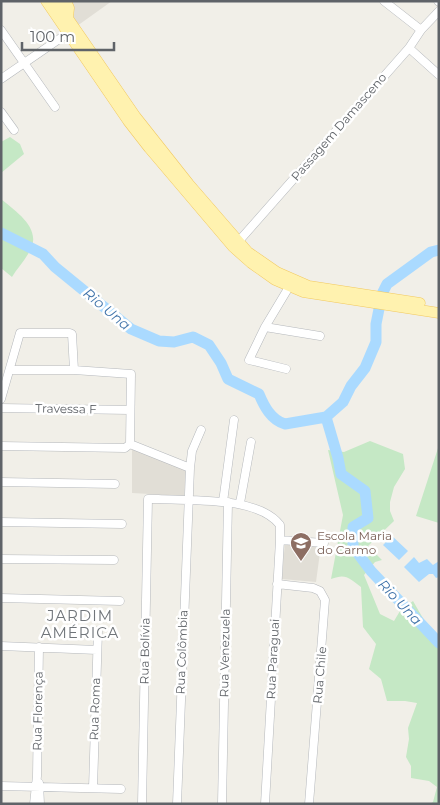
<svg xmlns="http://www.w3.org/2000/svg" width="440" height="805" font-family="Montserrat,sans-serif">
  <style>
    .education { fill: #e1ded6 }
    .green { fill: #c5e8c5 }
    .water { fill: #aadaff }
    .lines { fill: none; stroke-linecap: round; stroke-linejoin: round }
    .river { stroke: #aadaff; stroke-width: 11 }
    .minor-casing { stroke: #b5b8bc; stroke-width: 9 }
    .major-casing { stroke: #f2c960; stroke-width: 11 }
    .minor { stroke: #fff; stroke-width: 8 }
    .major { stroke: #fff2af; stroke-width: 10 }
    .labels { text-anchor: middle; stroke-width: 5; stroke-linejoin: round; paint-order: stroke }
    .street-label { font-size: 12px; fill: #5f6368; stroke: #fff }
    .education-label { font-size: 12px; fill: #785e54; stroke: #fff; text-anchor: start }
    .water-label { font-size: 14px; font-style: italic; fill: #4174aa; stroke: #fff }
    .quarter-label { font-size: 15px; letter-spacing: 1px; fill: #70757a; stroke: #fff }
  </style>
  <rect width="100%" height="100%" fill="#f1efe8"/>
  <!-- education -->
  <path class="education" d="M60 1H112L77 26Z
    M132 446 186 468 184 496 132 493Z
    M285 541 321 545 316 582 282 579Z"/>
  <!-- green -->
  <path class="green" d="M10 137 20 144 24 154 1 173V142Z
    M1 199C14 210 39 226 32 246 28 257 18 267 12 277L1 268Z
    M370 441 403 454 405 469 394 487 390 502V511L394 521 368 546 382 560 375 562 364 575 380 614 394 621 400 611 413 601 439 646V804H430L433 802 437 787 429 781 411 778V766L406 757 409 739 408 728 417 703 405 701H387L381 679 369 669 376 644 363 627 361 587C349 578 346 573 331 579L343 515 328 450 344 452Z
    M439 445V523L416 516Z"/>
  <!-- water -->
  <path class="water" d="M392 536 408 551 399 560 383 545Z
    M414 557 419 563 427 559 433 565 439 561V577L436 578 433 574H429L419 582 404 567Z"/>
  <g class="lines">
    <!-- river -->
    <path class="river" d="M1 233 43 254 55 267 131 329 159 341 174 342 193 337 209 345 221 363 228 379 259 394C264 406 271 420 285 424L326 417 338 458 341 474 365 491 368 518 353 527V547L371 571 439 643
      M326 417 343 402 351 386 365 368 376 342V324L382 294 387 284 431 252 439 250"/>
    <!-- minor casing -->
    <g class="minor-casing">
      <path id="minor" d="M384 1 421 30
        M438 1 439 2
        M1 30 55 107
        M409 48 439 75
        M1 79 68 33
        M1 112 14 130
        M238 242 409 48 421 30 439 11
        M265 327 320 336
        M286 369 249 360 265 327 289 287
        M1 399 20 333H70L72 334 74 370
        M1 408 130 410
        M130 444 190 468
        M1 446 125 448 130 444 131 374 74 370H10
        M1 482 115 484
        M223 502 234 420
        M240 503 251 442
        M1 522 122 524
        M280 540 324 543
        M1 559 114 560
        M277 584 313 588 320 591 325 600 309 804
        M1 598 120 601
        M1 646 97 650
        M39 783 40 804
        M1 786 121 789
        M93 788 98 631
        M34 804 37 776 39 647
        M142 804 148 499H158C191 501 258 496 280 525V540L265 804
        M177 804 190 468 192 451 201 430
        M222 804 228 502"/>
    </g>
    <!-- major casing -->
    <g class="major-casing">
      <path id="major" d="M46 1 128 121 149 148 233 247 251 263 275 280 303 292 439 313
        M56 1 136 117 189 184 248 252 277 272 309 286 420 303
        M66 1 69 8 68 17"/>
    </g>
    <!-- minor -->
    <use href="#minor" class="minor"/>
    <!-- major -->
    <use href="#major" class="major"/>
  </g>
  <!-- icons -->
  <defs>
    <g id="school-pin" transform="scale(1.125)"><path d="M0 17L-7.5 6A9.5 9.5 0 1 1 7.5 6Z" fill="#8d6e63" stroke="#fff"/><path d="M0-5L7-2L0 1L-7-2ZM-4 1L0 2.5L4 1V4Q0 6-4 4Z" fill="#fff"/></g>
  </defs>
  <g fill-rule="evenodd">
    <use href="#school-pin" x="301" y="543"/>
  </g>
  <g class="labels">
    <!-- street labels -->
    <g class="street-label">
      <text transform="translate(339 127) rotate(-49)" y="4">Passagem Damasceno</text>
      <text transform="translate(66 409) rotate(1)" y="4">Travessa F</text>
      <text transform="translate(145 651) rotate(-89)" y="4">Rua Bolívia</text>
      <text transform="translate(182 652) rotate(-88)" y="4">Rua Colômbia</text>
      <text transform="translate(225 653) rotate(-89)" y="4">Rua Venezuela</text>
      <text transform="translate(273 659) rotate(-87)" y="4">Rua Paraguai</text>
      <text transform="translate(320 675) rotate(-85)" y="4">Rua Chile</text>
      <text transform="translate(95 709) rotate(-88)" y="4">Rua Roma</text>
      <text transform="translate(38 711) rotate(-89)" y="4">Rua Florença</text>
    </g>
    <!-- education labels -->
    <g class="education-label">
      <text x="317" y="540">Escola Maria<tspan x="317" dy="14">do Carmo</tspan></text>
    </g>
    <!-- water labels -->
    <g class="water-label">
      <text transform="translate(107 309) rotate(40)" y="5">Rio Una</text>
      <text transform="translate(400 602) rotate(47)" y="5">Rio Una</text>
    </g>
    <!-- quarter labels -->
    <g class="quarter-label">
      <text x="80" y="621">JARDIM<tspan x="80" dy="17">AMÉRICA</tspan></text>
    </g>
  </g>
  <!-- border -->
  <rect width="440" height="805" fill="none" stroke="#5f6368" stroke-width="5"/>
  <!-- scale -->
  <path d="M22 42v8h92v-8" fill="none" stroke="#5f6368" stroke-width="2.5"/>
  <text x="30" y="42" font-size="15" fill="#5f6368" stroke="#ffffff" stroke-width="4" paint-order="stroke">100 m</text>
</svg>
